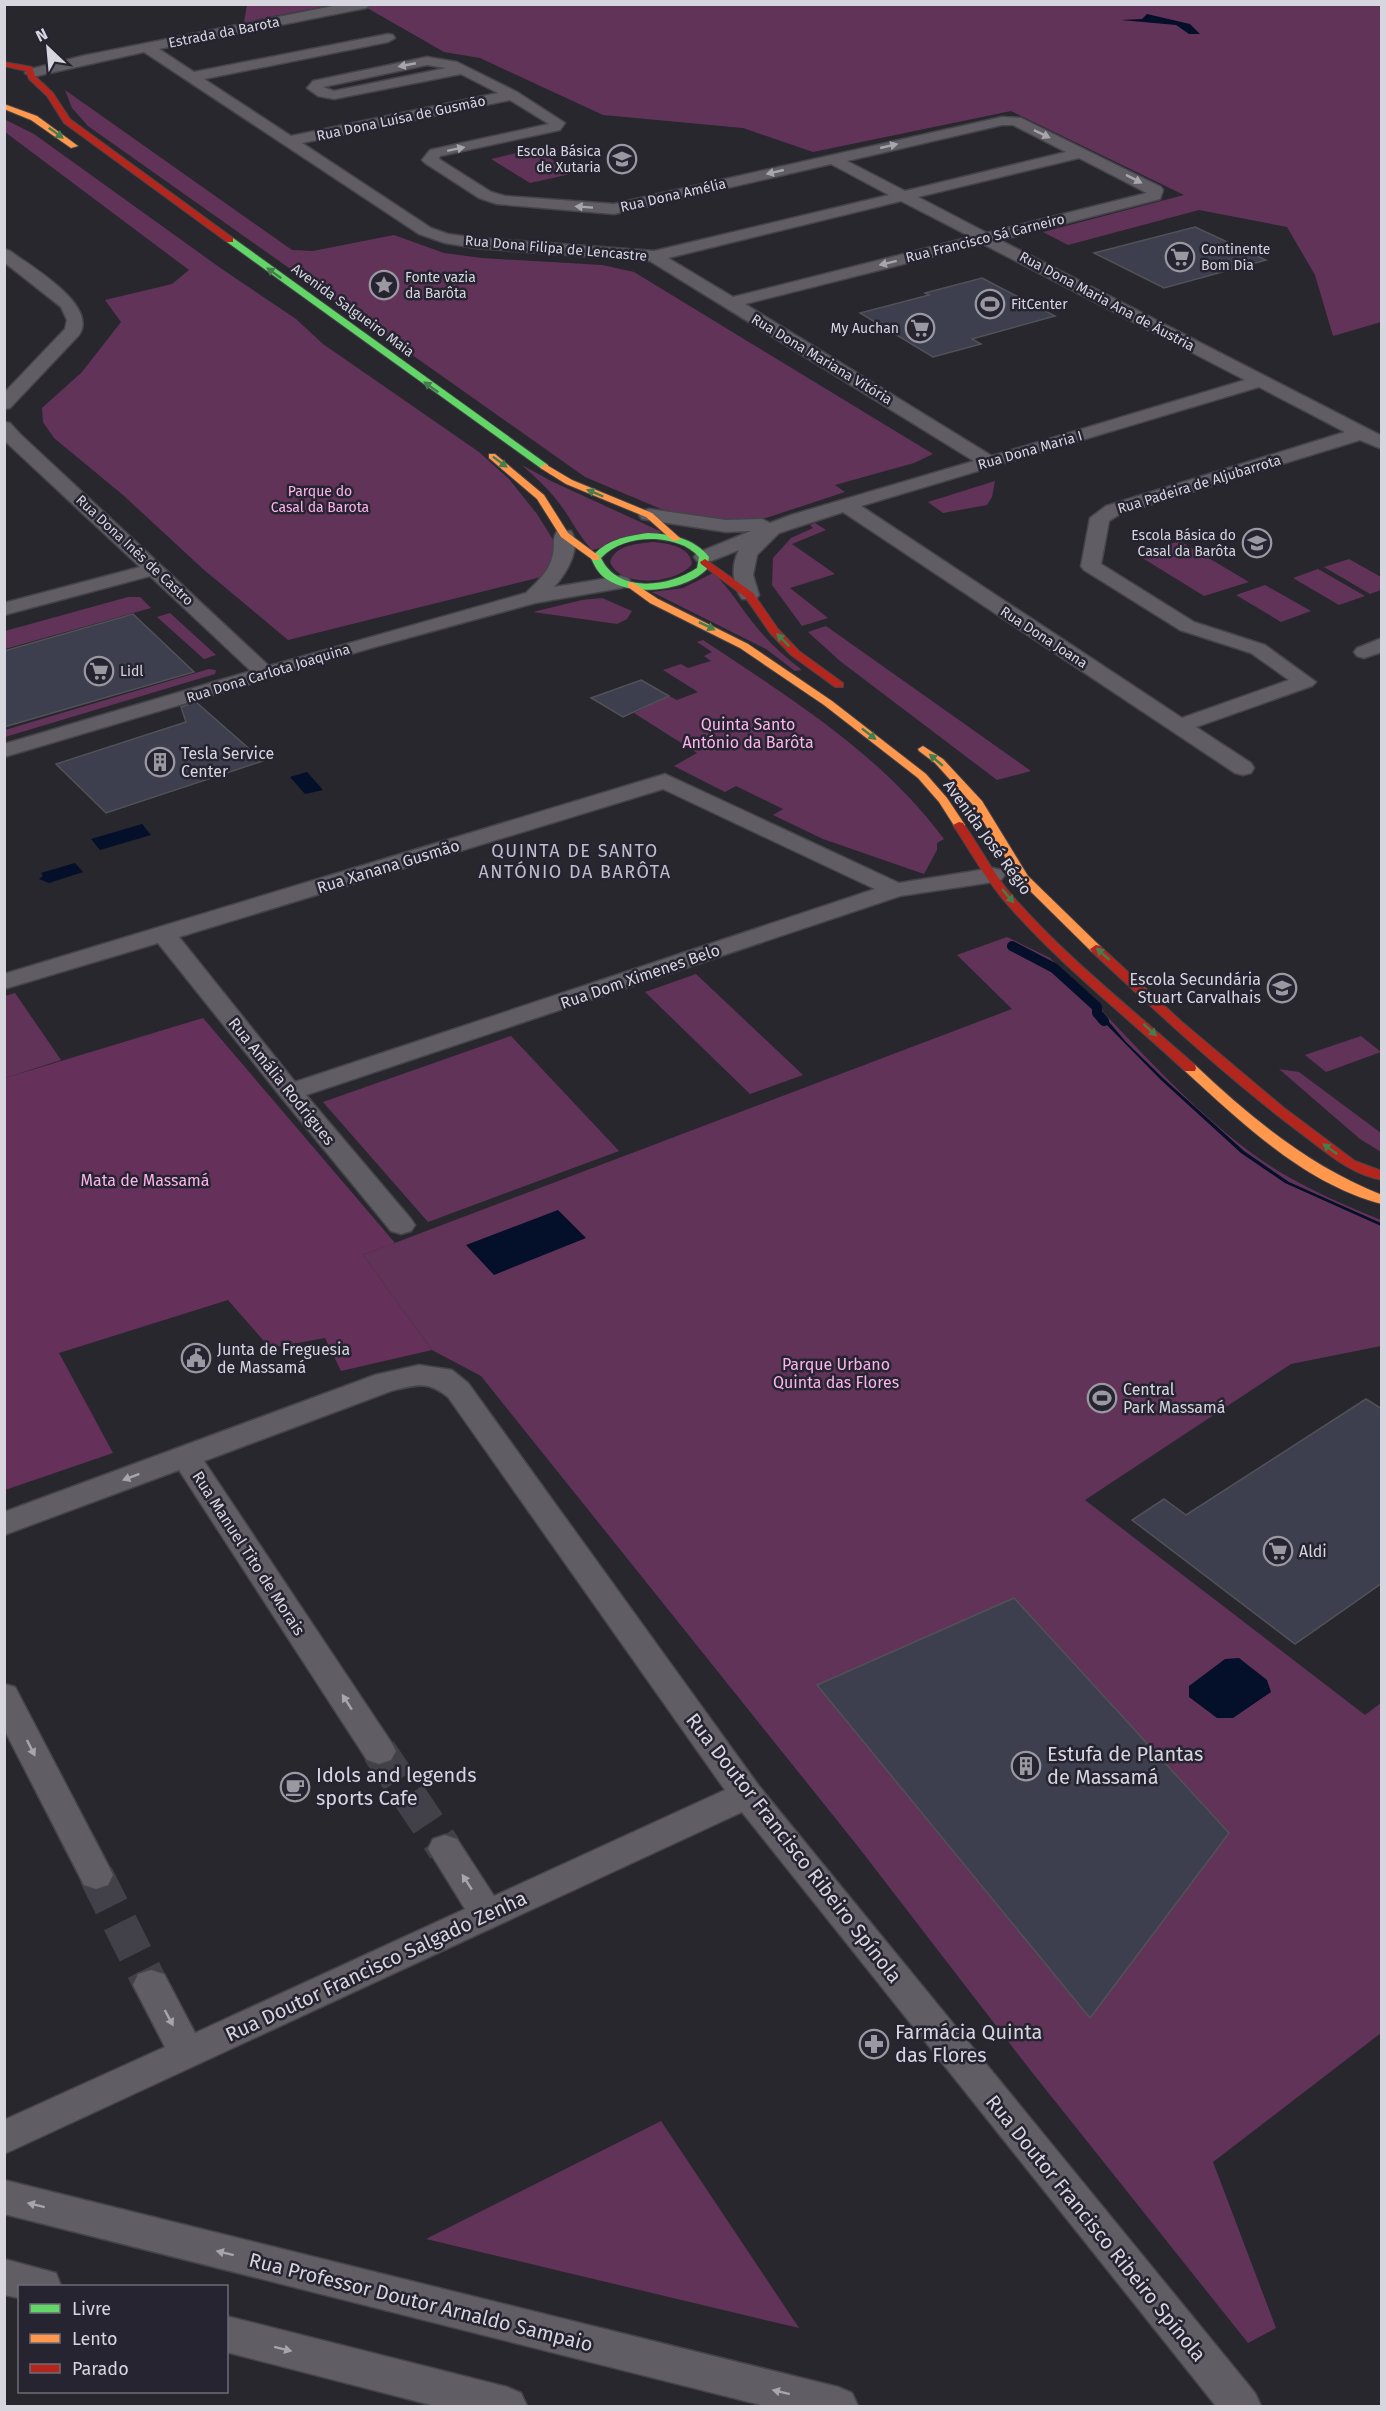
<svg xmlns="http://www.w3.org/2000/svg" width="1386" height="2411" font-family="'Fira Sans',sans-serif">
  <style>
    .green { fill: #623359 }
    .forest { fill: #65315b }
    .water { fill: #040f29 }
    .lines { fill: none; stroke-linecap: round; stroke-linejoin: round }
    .stream { stroke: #040f29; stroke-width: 10 }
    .building { fill: #3e3f4e; stroke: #515157; stroke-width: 1.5 }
    .street-tunnel { stroke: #424149; stroke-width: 35; stroke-dasharray: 35 18; stroke-linecap: butt }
    .street-casing { stroke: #45444a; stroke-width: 3 }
    .fast-casing { stroke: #45444a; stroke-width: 2 }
    .slow-casing { stroke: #45444a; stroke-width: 2 }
    .jam-casing { stroke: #45444a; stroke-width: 2 }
    .street { fill: #605e64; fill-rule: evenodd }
    .fast { fill: #63d668; fill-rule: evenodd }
    .slow { fill: #ff974d; fill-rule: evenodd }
    .jam { fill: #b3261e; fill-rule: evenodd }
    .oneway { fill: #a7a6ae }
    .oneway2 { fill: #457d4c }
    .labels { text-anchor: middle; stroke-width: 5; stroke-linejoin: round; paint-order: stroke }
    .far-street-label { font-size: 14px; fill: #d7d6df; stroke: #272431 }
    .far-poi-label { font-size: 14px; fill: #d7d6df; stroke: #272431; text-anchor: start }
    .far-park-label { font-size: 14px; fill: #fdb4ec; stroke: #272431 }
    .park-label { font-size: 16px; fill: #fdb4ec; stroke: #272431 }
    .poi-label { font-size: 16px; fill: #d7d6df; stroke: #272431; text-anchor: start }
    .street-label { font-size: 16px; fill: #d7d6df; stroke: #272431 }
    .neighbourhood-label { font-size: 18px; letter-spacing: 1.5px; fill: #bfbccd; stroke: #272431 }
    .near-poi-label { font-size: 20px; fill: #d7d6df; stroke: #272431; text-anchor: start }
    .near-street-label { font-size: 20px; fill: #d7d6df; stroke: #272431 }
  </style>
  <rect width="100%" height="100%" fill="#28272e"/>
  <!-- green -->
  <path class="green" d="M247 5V4L331 5 244 22Z
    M362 5H1381V322L1333 336 1315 275 1287 227 1199 210 1068 245 1043 232 1184 195 1011 111 813 152 743 128 603 115 480 58 444 52Z
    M65 90 292 250 313 251 394 235 444 253 482 258 602 265 634 272 933 454 914 463 835 485 845 492 766 518 724 520 673 514 585 477 88 126 72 108Z
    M4 119 34 134 219 267 296 319 323 344 479 452 509 479 537 514 557 546 545 576 288 640 203 569 123 495 54 438 43 422 42 408 82 372 121 322 105 300 172 284 189 270 5 132Z
    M534 149 575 173 530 183 491 159Z
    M522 465 551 481 662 532 592 550C580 537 572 521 562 507 551 491 536 478 522 465Z
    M995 481 992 497 987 505 943 513 928 502Z
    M815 523 826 530 792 544 835 574 790 588 828 618 802 626 772 585 773 558 791 538 813 528 810 525Z
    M1180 541 1249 582 1204 596 1136 554Z
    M653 542C667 543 691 547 692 564 677 584 621 589 610 562 616 544 638 544 653 542Z
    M1349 559 1381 577V590L1370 594 1324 567Z
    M1318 569 1365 596 1339 605 1293 578Z
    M713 573C730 588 740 607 754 624 768 642 784 656 802 670L795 671 766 649 652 592 683 588Z
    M1265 585 1311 611 1281 622 1236 595Z
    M128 597H140L151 608 5 649V631Z
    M602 598 632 611 627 619 617 624 533 612 582 600Z
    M170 613 216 655 204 659 157 617Z
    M826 626 1024 766 1031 771 997 780 840 661 808 632Z
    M703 640C790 698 881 754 944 839L937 843V850L924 874 823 839 773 815 783 809 736 786 725 792 674 766 697 753 634 713 669 696 677 700 698 692 663 670 681 664 688 668 711 661 704 656 712 652 697 642Z
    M209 669 216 670 215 674 5 737V730Z
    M1007 937 1050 958 1098 1003 1104 1013C1157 1069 1218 1136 1285 1175 1316 1193 1349 1207 1381 1220V1346L1291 1364 1085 1500 1365 1715 1381 1703V2033L1213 2162 1276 2328 1248 2343 1031 2071 856 1844 481 1376 432 1350 363 1255 1012 1009 957 955Z
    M696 974 803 1075 750 1094 645 992Z
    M15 993 61 1060 5 1078V996Z
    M511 1036 619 1151 428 1222 323 1102Z
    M1361 1036 1381 1052 1326 1072 1305 1055Z
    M1279 1069 1299 1072 1381 1133V1152L1360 1139Z
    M661 2121 799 2328 426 2239Z"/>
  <!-- forest -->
  <path class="forest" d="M203 1018 395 1243 363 1255 432 1350 341 1371 325 1338 270 1348 228 1300 59 1353 113 1453 5 1490V1078Z"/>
  <!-- water -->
  <path class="water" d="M1147 14 1190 24 1200 34H1189L1176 25 1121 20 1142 19Z
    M307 772 323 790 305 794 290 777Z
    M142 824 151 835 100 850 91 839Z
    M75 863 83 872 49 883 39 879 43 876 41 873Z
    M1099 1010 1126 1042 1164 1079 1244 1151 1289 1182 1381 1223V1226L1285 1183 1241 1153 1161 1080 1095 1013Z
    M558 1210 586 1238 494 1275 466 1245Z
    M1239 1658 1267 1680 1271 1692 1233 1718H1217L1189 1697V1686L1225 1659Z"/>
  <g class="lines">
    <!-- stream -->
    <path class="stream" d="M1012 946 1054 968 1097 1007V1013L1104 1021"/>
  </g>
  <!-- building -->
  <path class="building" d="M1195 227 1266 260 1164 288 1094 253Z
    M982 278 1055 316 972 339 981 344 933 357 860 313 929 295 925 293Z
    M133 614 194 672 4 727V651Z
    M641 680 669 696 623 717 591 698Z
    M196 702 263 761 106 813 56 764 186 722 181 707Z
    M1366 1399 1382 1409V1583L1295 1644 1132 1520 1164 1499 1186 1515Z
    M1014 1598 1229 1833 1090 2018 817 1685Z"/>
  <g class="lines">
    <!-- street-tunnel -->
    <path class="street-tunnel" d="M379 1751 445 1849
      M96 1875 151 1985"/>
    <!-- street casing -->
    <g class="street-casing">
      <path id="street" d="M343 4H372L366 8 159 49 194 72 388 34 393 35 395 38 388 42 204 79 291 136 498 93 461 74 334 99 318 96 307 88 313 81 427 57 457 62 517 92 565 123 560 130 440 156 439 159 491 192 505 196 614 204 1002 117 1021 118 1161 187 1163 190 1160 199 1000 240 1382 436V449L1360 440 1120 514 1109 521 1101 564 1194 622 1265 645 1316 682 1312 686 1196 727 1251 763 1254 768 1251 773 1243 775 1235 773 843 512 779 533 757 555 753 575 759 595 756 599H742C732 585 731 565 739 550L711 561H697L694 557 697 553 751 531 726 532 642 519 639 515 642 511 649 509 726 520 762 519 770 523 791 515 974 461 650 261 476 248 445 243 419 234 144 52 32 77 25 73 27 70 82 56ZM427 65 446 68 334 91 323 87ZM510 100 549 124 430 150 422 160 425 163 479 198 497 204 614 214 831 164 889 195 654 251 476 238 448 234 431 228 302 143ZM1002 125H1013L1066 152 905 191 847 161ZM1079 158 1147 193 987 233 918 197ZM901 201 971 237 733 297 668 258ZM983 244 1245 380 992 456 745 304ZM1259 387 1345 432 1106 506 1090 518 1081 566 1084 570 1180 630 1251 653 1289 680 1182 718 861 506Z
        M4 249 10 251C30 266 99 305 79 335L10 408 4 409V393L65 329 67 320 61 307 4 262Z
        M4 422 10 423 20 434 269 666 526 593C538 581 550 571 553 554 555 546 552 538 557 531H571C582 548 566 574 554 587L621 576 628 578 631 582 628 586 621 588 535 603 371 648 4 757V744L251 671 150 576 4 615V603L140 567 6 442Z
        M1382 638V652L1364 658 1357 656 1354 652 1357 648Z
        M665 774 899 883 993 868 1001 870 1005 875 1001 880 993 882 900 896 306 1095 411 1219 415 1225 411 1231 401 1234 391 1231 281 1097 158 943 4 989V974ZM663 789 875 889 295 1082 179 937Z
        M419 1365 452 1370 468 1383 759 1786 1255 2393 1261 2406H1216L742 1812 4 2154V2120L165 2047 133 1985 138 1974 151 1970 164 1974 195 2033 465 1909 428 1849 433 1839 445 1835 457 1839 494 1896 725 1790 448 1397C427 1380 416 1385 391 1391L204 1461 391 1742 396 1751 391 1760 379 1764 367 1760 179 1470 4 1535V1512L375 1375Z
        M4 1684 15 1687 108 1865 113 1875 108 1885 96 1889 84 1885 4 1729Z
        M4 2180 838 2387 852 2393 858 2406H765L4 2214Z
        M4 2259 56 2273 61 2286H20V2298L4 2295Z
        M226 2316 507 2387 521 2393 527 2406H435L226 2352Z"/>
    </g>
    <!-- fast casing -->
    <g class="fast-casing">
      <path id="fast" d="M227 238H233L548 465V469H542L227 242Z
        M648 533C671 534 694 538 709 557L707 569C685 591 634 597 608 580 599 575 595 567 591 558 605 540 626 536 648 533ZM656 539C673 541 687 544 699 557L697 568C669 587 618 594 601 558 615 543 636 538 656 539Z"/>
    </g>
    <!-- slow casing -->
    <g class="slow-casing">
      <path id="slow" d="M4 104 37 116 78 146 71 148 31 120 4 109Z
        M489 454H495L544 495 568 533 599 556V560H593L561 537 537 499 489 458Z
        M545 464 572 480 652 513 681 539 673 541 646 517 566 484 542 469 540 467Z
        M632 582 658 599 748 644 832 701 926 774 947 798 965 825 963 827H955L939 802 918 778 824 705 740 648 650 603 628 587V583Z
        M923 746 943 759 982 801 1028 876 1100 946 1102 949 1100 952H1092L1019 880 973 805 935 763 919 751 918 749Z
        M1190 1064 1195 1065C1251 1118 1309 1166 1382 1195V1204C1305 1184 1242 1123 1185 1071L1184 1068 1185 1065Z"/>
    </g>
    <!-- jam casing -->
    <g class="jam-casing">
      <path id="jam" d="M4 62 32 67 35 76 53 93 70 119 233 238V242H227L64 123 47 96 29 79 26 71 4 66Z
        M705 559 753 593 778 629 799 651 843 683V687H835L791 655 770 633 745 597 701 564 700 562Z
        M959 822 963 823C979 845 991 870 1009 892 1064 956 1132 1009 1195 1065L1196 1068 1195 1071H1185C1124 1014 1056 962 1002 898 983 875 969 849 953 825Z
        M1096 945 1100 946 1182 1022 1283 1107 1355 1161 1382 1171V1180C1349 1174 1325 1151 1299 1132 1226 1077 1159 1014 1092 952L1090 949Z"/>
    </g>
    <!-- street -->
    <use href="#street" class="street"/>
    <!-- fast -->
    <use href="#fast" class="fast"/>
    <!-- slow -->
    <use href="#slow" class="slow"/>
    <!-- jam -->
    <use href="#jam" class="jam"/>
  </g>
  <!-- one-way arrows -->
  <defs><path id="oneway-solid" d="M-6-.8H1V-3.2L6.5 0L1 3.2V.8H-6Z" transform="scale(1.5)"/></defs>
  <g class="oneway">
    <use href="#oneway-solid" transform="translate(407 65) rotate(169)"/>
    <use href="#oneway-solid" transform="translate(1042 134) rotate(26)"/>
    <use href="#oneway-solid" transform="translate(889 146) rotate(-13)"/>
    <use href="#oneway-solid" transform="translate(456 149) rotate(-12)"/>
    <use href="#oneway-solid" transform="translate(775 172) rotate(167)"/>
    <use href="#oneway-solid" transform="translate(1134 179) rotate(27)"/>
    <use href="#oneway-solid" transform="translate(584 207) rotate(-176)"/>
    <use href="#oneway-solid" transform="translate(888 263) rotate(166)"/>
    <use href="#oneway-solid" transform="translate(131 1477) rotate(159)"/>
    <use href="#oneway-solid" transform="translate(347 1702) rotate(-123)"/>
    <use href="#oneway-solid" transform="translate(31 1748) rotate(63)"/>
    <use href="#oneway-solid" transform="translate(467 1882) rotate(-123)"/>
    <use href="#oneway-solid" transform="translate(169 2018) rotate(62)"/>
    <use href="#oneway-solid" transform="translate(36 2205) rotate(-166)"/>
    <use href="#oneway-solid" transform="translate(225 2253) rotate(-166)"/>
    <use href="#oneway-solid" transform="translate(283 2349) rotate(14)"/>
    <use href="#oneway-solid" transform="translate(781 2392) rotate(-166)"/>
  </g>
  <g class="oneway2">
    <use href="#oneway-solid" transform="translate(56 133) rotate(36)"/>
    <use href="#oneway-solid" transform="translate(274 273) rotate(-144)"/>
    <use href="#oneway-solid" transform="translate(431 387) rotate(-144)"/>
    <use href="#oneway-solid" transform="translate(500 462) rotate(37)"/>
    <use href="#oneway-solid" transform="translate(595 493) rotate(-157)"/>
    <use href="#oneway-solid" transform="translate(707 626) rotate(26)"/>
    <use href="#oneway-solid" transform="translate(783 640) rotate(-135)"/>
    <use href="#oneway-solid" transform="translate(869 734) rotate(38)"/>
    <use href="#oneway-solid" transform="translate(936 760) rotate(-139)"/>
    <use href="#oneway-solid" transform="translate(1008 896) rotate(50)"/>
    <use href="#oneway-solid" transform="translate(1103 954) rotate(-138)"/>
    <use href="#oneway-solid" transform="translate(1150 1030) rotate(42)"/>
    <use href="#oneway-solid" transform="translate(1330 1149) rotate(-144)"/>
  </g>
  <!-- icons -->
  <defs>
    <g id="school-ring" transform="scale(1.5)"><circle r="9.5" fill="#272431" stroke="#9a99a1" stroke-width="1.5"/><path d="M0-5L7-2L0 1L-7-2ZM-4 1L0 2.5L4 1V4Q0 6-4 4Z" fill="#9a99a1"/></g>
    <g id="supermarket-ring" transform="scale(1.5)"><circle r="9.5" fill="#272431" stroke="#9a99a1" stroke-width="1.5"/><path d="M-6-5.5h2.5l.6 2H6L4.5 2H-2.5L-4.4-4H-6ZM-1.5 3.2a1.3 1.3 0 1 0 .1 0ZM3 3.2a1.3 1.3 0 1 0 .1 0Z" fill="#9a99a1"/></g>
    <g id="sight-ring" transform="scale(1.5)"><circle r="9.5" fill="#272431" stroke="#9a99a1" stroke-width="1.5"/><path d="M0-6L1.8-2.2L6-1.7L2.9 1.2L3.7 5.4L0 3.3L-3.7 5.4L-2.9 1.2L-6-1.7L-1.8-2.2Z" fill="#9a99a1"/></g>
    <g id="stadium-ring" transform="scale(1.5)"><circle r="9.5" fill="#272431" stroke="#9a99a1" stroke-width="1.5"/><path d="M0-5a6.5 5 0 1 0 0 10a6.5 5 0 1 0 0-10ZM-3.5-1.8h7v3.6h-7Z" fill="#9a99a1"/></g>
    <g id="building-ring" transform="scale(1.5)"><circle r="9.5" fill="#272431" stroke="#9a99a1" stroke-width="1.5"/><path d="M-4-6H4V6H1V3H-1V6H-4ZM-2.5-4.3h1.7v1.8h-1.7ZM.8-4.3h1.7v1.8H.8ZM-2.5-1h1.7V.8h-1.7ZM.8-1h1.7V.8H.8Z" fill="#9a99a1"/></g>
    <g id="civic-ring" transform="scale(1.5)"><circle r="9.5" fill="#272431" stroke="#9a99a1" stroke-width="1.5"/><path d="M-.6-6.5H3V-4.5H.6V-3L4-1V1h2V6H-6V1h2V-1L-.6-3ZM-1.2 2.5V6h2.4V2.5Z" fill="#9a99a1"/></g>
    <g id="cafe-ring" transform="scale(1.5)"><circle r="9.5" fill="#272431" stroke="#9a99a1" stroke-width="1.5"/><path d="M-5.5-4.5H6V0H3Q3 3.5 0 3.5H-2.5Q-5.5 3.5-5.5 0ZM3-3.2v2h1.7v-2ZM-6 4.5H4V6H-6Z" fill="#9a99a1"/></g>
    <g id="pharmacy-ring" transform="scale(1.5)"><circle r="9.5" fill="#272431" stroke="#9a99a1" stroke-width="1.5"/><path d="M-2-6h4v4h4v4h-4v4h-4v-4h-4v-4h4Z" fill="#9a99a1"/></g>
  </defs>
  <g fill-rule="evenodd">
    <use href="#school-ring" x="622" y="159"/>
    <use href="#supermarket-ring" x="1180" y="257"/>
    <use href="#sight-ring" x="384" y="285"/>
    <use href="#stadium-ring" x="990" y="304"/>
    <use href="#supermarket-ring" x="920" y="328"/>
    <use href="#school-ring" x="1257" y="543"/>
    <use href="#supermarket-ring" x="99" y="671"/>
    <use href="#building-ring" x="160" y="762"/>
    <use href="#school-ring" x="1282" y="988"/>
    <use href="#civic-ring" x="196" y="1358"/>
    <use href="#stadium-ring" x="1102" y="1398"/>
    <use href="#supermarket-ring" x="1278" y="1551"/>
    <use href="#building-ring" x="1026" y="1766"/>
    <use href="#cafe-ring" x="295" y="1787"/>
    <use href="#pharmacy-ring" x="874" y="2044"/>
  </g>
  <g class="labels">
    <!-- far-street labels -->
    <g class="far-street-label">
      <text transform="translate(224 32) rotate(-11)" y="5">Estrada da Barota</text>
      <text transform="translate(401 118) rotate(-12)" y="5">Rua Dona Luísa de Gusmão</text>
      <text transform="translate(673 195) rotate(-13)" y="5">Rua Dona Amélia</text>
      <text transform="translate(985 238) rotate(-14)" y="5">Rua Francisco Sá Carneiro</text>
      <text transform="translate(556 248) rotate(5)" y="5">Rua Dona Filipa de Lencastre</text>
      <text transform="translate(1107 301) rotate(28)" y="5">Rua Dona Maria Ana de Áustria</text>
      <text transform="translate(353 310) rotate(36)" y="5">Avenida Salgueiro Maia</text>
      <text transform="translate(822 359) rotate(31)" y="5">Rua Dona Mariana Vitória</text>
      <text transform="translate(1030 450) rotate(-16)" y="5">Rua Dona Maria I</text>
      <text transform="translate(1199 484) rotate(-17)" y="5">Rua Padeira de Aljubarrota</text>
      <text transform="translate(135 550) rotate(43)" y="5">Rua Dona Inês de Castro</text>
      <text transform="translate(1044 637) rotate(33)" y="5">Rua Dona Joana</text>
      <text transform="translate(268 673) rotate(-17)" y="5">Rua Dona Carlota Joaquina</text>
    </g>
    <!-- far-poi labels -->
    <g class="far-poi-label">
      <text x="601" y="156" text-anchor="end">Escola Básica<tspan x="601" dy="16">de Xutaria</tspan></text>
      <text x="1201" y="254">Continente<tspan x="1201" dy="16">Bom Dia</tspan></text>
      <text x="405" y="282">Fonte vazia<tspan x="405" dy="16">da Barôta</tspan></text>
      <text x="1011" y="309">FitCenter</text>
      <text x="899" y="333" text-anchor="end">My Auchan</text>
      <text x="1236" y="540" text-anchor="end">Escola Básica do<tspan x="1236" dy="16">Casal da Barôta</tspan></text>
      <text x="120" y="676">Lidl</text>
    </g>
    <!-- far-park labels -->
    <g class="far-park-label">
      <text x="320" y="496">Parque do<tspan x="320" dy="16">Casal da Barota</tspan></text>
    </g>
    <!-- park labels -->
    <g class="park-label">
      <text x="748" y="730">Quinta Santo<tspan x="748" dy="18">António da Barôta</tspan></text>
      <text x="145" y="1186">Mata de Massamá</text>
      <text x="836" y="1370">Parque Urbano<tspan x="836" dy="18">Quinta das Flores</tspan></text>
    </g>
    <!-- poi labels -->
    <g class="poi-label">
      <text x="181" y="759">Tesla Service<tspan x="181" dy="18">Center</tspan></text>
      <text x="1261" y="985" text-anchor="end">Escola Secundária<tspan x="1261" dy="18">Stuart Carvalhais</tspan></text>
      <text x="217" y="1355">Junta de Freguesia<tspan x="217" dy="18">de Massamá</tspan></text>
      <text x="1123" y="1395">Central<tspan x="1123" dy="18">Park Massamá</tspan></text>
      <text x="1299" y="1557">Aldi</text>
    </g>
    <!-- street labels -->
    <g class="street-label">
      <text transform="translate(988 837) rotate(54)" y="6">Avenida José Régio</text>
      <text transform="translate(388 866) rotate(-17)" y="6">Rua Xanana Gusmão</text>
      <text transform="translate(640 976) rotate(-19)" y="6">Rua Dom Ximenes Belo</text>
      <text transform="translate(282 1081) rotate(51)" y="6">Rua Amália Rodrigues</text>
      <text transform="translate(249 1553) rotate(57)" y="6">Rua Manuel Tito de Morais</text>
    </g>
    <!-- neighbourhood labels -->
    <g class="neighbourhood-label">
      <text x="575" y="857">QUINTA DE SANTO<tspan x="575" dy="21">ANTÓNIO DA BARÔTA</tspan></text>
    </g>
    <!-- near-poi labels -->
    <g class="near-poi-label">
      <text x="1047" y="1761">Estufa de Plantas<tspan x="1047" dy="23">de Massamá</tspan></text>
      <text x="316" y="1782">Idols and legends<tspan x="316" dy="23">sports Cafe</tspan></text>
      <text x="895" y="2039">Farmácia Quinta<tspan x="895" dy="23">das Flores</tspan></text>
    </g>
    <!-- near-street labels -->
    <g class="near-street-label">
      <text transform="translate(794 1848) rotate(52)" y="7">Rua Doutor Francisco Ribeiro Spínola</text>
      <text transform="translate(376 1966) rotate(-25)" y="7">Rua Doutor Francisco Salgado Zenha</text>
      <text transform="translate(1096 2228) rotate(51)" y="7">Rua Doutor Francisco Ribeiro Spínola</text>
      <text transform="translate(421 2302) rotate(14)" y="7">Rua Professor Doutor Arnaldo Sampaio</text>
    </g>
  </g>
  <!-- border -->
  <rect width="1386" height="2411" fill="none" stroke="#d7d6df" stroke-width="12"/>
  <!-- legend -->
  <rect x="18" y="2285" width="210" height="108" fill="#272431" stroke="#6d6b77" stroke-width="1.5"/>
  <rect x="30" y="2304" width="30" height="9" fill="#63d668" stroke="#6d6b77" stroke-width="1.5"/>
  <text x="72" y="2315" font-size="18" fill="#d7d6df">Livre</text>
  <rect x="30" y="2334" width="30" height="9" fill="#ff974d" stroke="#6d6b77" stroke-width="1.5"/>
  <text x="72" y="2345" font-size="18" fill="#d7d6df">Lento</text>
  <rect x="30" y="2364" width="30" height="9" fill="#b3261e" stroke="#6d6b77" stroke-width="1.5"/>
  <text x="72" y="2375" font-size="18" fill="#d7d6df">Parado</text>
  <!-- north arrow -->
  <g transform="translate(48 48) rotate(334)" stroke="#272431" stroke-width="4.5" paint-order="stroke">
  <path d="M0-4.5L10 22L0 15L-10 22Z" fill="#d7d6df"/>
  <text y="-9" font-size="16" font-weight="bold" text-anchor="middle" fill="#d7d6df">N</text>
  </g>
</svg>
